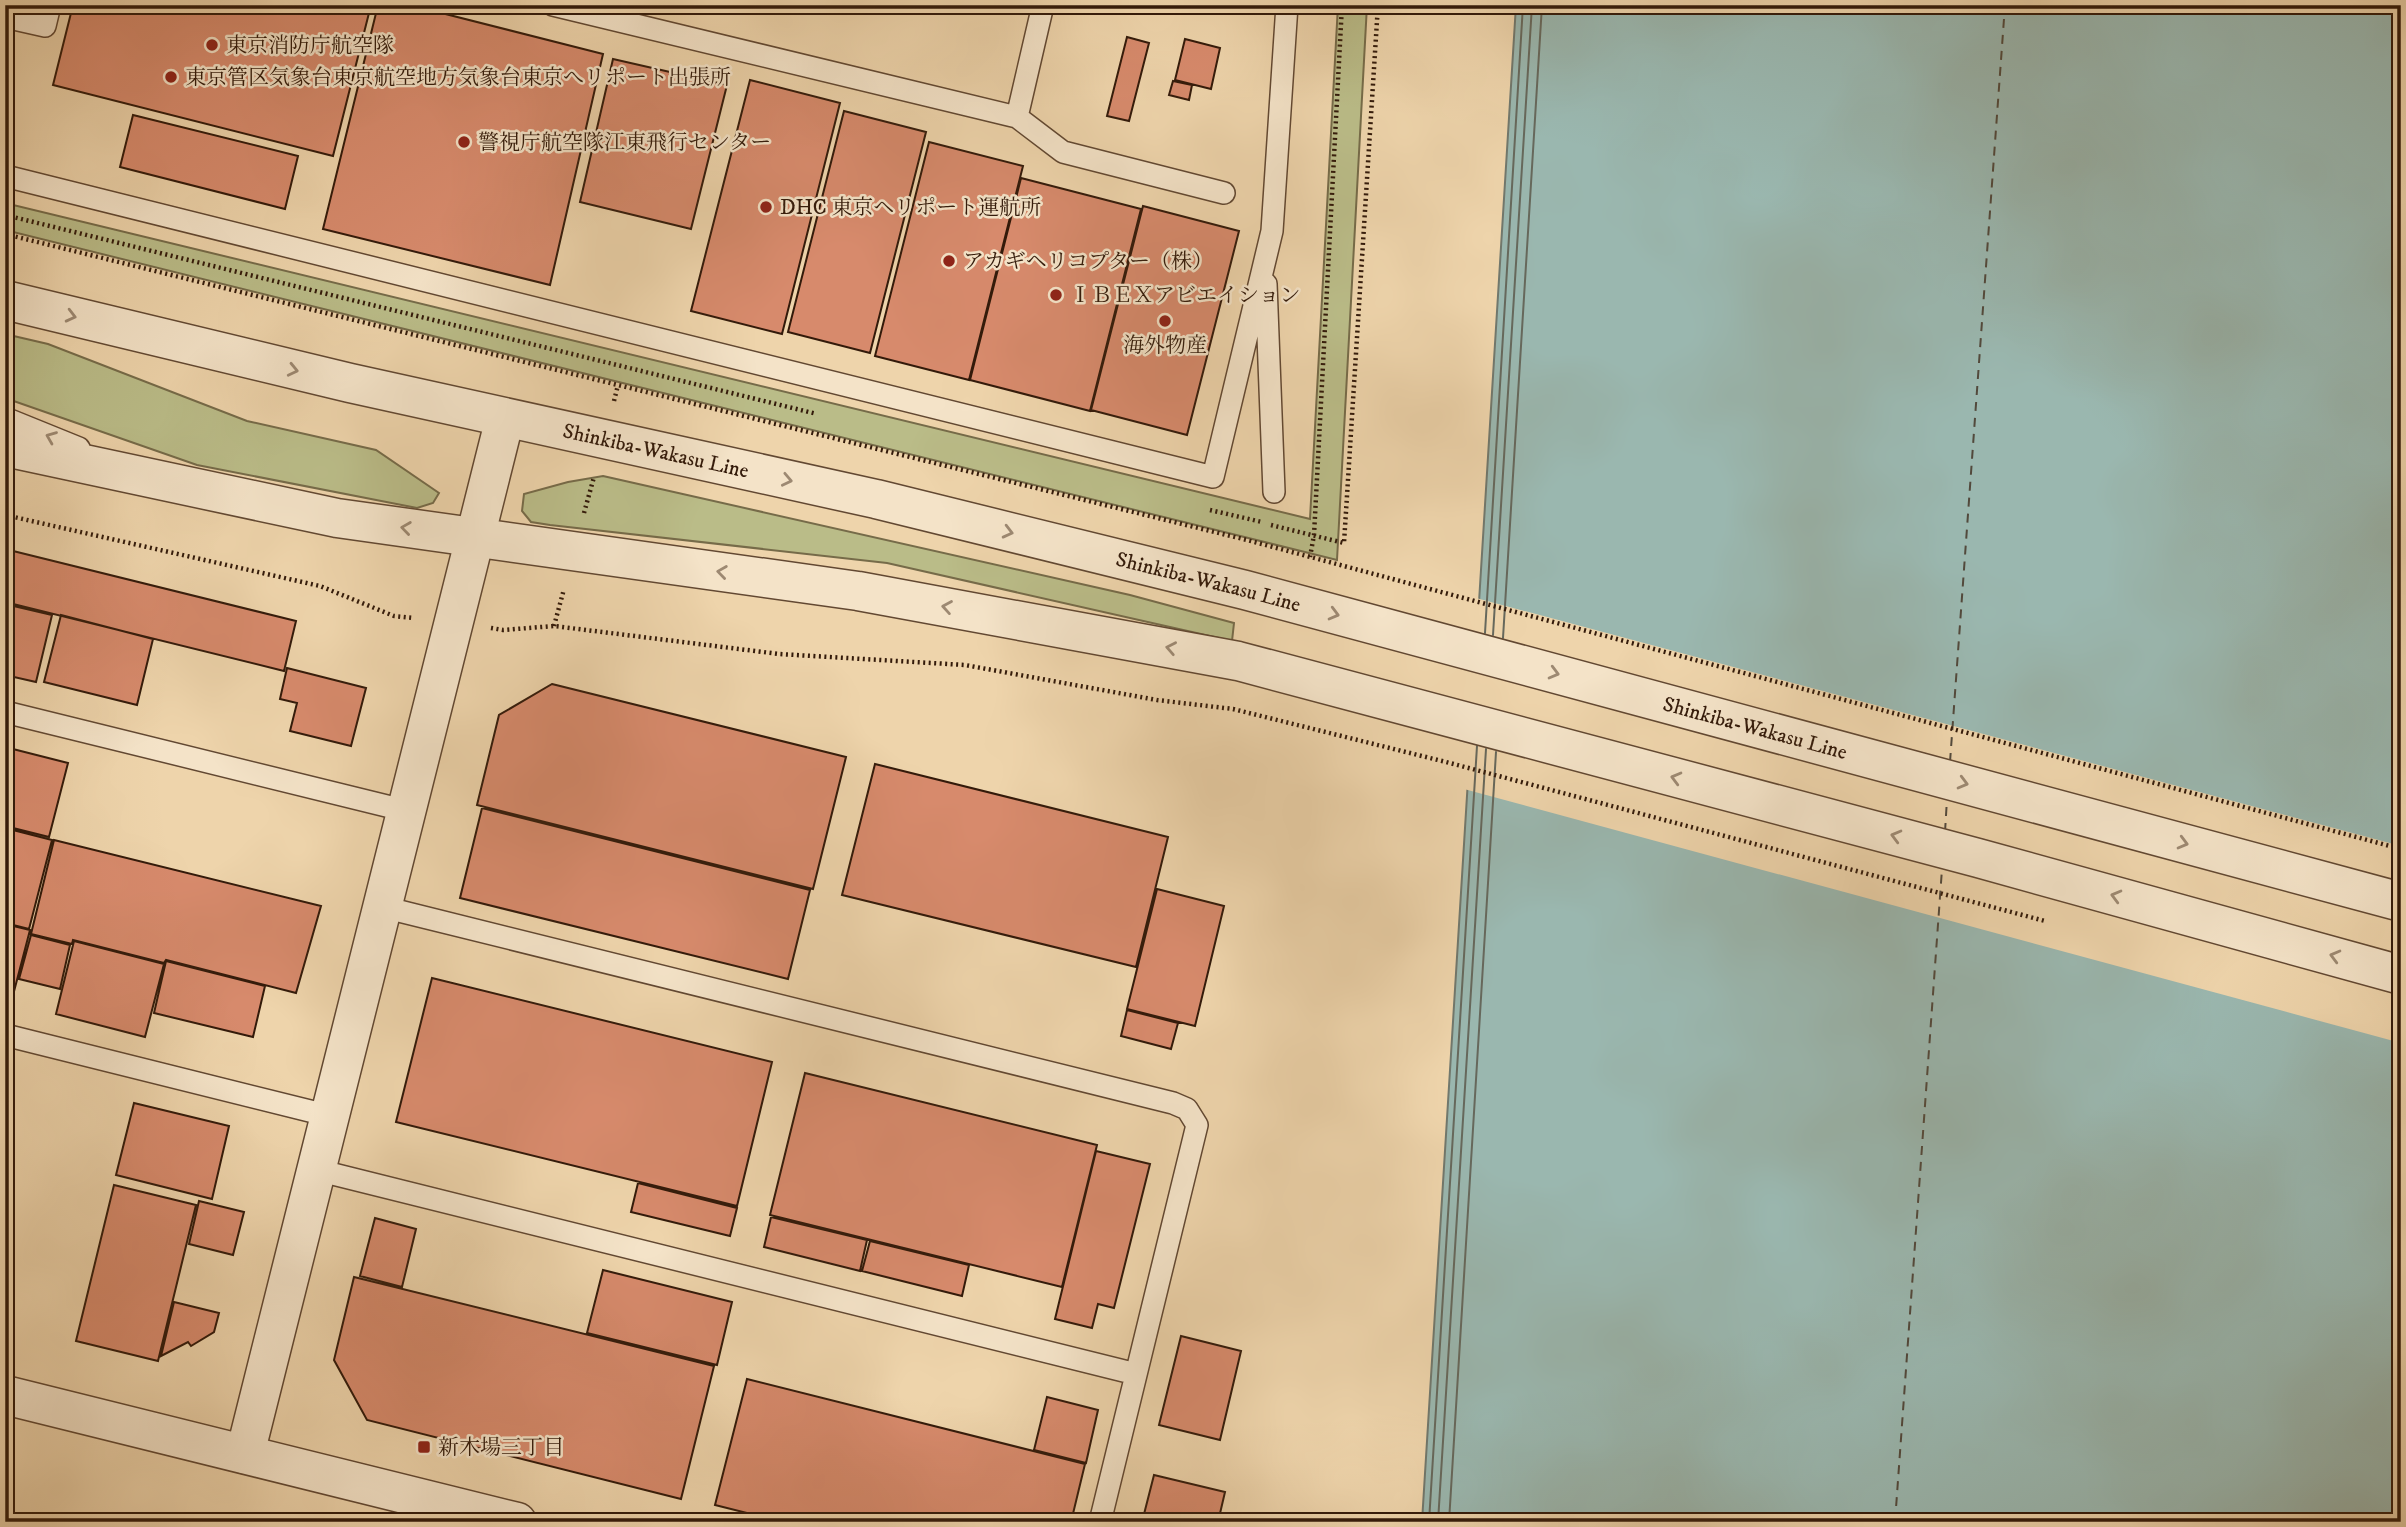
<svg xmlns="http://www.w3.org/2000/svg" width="2406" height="1527" font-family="'IM FELL DW Pica','Noto Serif JP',serif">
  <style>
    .green { fill: #babc88; stroke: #766b49; stroke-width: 2 }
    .water { fill: #9ab7af; stroke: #71786d; stroke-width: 2 }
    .pier { fill: #eed4ab }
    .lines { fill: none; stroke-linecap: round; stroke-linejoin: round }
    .shore { stroke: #66685c; stroke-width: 2 }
    .ferry { stroke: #52493c; stroke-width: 2; stroke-dasharray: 9 7; stroke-linecap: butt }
    .building { fill: #d78a6c; stroke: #331a0a; stroke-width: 2 }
    .service-casing { stroke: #624832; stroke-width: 24 }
    .tertiary-casing { stroke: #624832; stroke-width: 41 }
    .path { stroke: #331a0a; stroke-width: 4.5; stroke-dasharray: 2 3.5; stroke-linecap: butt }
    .service { stroke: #f4e3c8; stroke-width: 21 }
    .tertiary { stroke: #f4e3c8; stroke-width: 38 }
    .oneway { stroke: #9d8972 }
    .poi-dot { fill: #8f2418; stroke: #f4e3c8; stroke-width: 2.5 }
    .labels { text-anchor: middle; stroke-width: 5; stroke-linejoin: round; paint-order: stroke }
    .poi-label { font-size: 21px; fill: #331a0a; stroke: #f4e3c8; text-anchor: start }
    .street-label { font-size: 21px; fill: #331a0a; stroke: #f4e3c8 }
  </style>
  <rect width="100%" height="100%" fill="#eed4ab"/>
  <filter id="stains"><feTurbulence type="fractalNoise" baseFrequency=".00286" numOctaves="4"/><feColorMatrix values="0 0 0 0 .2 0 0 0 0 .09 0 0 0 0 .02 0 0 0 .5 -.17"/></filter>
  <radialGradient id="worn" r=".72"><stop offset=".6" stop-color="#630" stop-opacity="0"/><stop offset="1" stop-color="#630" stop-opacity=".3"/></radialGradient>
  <!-- green -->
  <path class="green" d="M1338 5H1367L1337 560 5 230V203L1310 519Z
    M5 334 48 344 247 421 376 450 439 493 433 503 417 508 197 465 5 398Z
    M603 476 1130 595 1234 623 1232 641 887 563 550 525 531 522 522 511 524 494 568 482Z"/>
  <!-- water -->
  <path class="water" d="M1516 5H2401V1522H1422Z"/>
  <!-- pier -->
  <path class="pier" d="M1476 598 2401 846V1043L1464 789Z"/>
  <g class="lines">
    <!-- shore -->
    <path class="shore" d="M1485 633 1523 5
      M1493 635 1532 5
      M1503 638 1542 5
      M1429 1522 1477 746
      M1438 1522 1486 749
      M1449 1522 1496 752"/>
    <!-- ferry -->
    <path class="ferry" d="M1950 762 2005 5
      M1945 832 1947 799
      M1895 1522 1942 869"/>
  </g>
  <!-- building -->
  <path class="building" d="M73 5H371L333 156 53 85Z
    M378 5H410L603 54 550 285 323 229Z
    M1127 37 1149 43 1129 121 1107 116Z
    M1185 39 1220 48 1211 89 1175 80Z
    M613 59 727 85 691 229 580 202Z
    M750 80 840 103 782 334 691 311Z
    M1173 81 1192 85 1189 100 1169 95Z
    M844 111 926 132 870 353 788 332Z
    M133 115 298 156 285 209 120 167Z
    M929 142 1023 166 969 380 875 356Z
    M1021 178 1141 209 1090 411 970 380Z
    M1143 206 1239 231 1187 435 1091 410Z
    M5 549 296 621 284 671 5 602Z
    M5 604 52 615 36 682 5 675Z
    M61 615 153 639 137 705 44 682Z
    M287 668 366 688 351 746 290 731 297 703 280 699Z
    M552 684 846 757 813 889 477 805 499 715Z
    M5 747 68 763 49 837 5 826Z
    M875 764 1168 837 1136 967 842 895Z
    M482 808 810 890 788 979 460 898Z
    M5 828 52 840 29 929 5 923Z
    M54 840 321 906 296 993 166 960 164 963 73 940 72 944 31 934Z
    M1157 889 1224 906 1195 1026 1127 1009Z
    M5 924 30 930 11 1003 5 1001Z
    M31 935 70 945 60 989 19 979Z
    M74 941 164 964 145 1037 56 1014Z
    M166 961 265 986 253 1037 154 1013Z
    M432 978 772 1062 737 1206 396 1122Z
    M1127 1010 1178 1023 1171 1049 1121 1036Z
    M805 1073 1097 1145 1062 1287 770 1215Z
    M134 1103 229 1126 212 1199 116 1175Z
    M1096 1151 1150 1164 1114 1308 1098 1304 1092 1328 1055 1319Z
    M638 1183 737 1208 730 1236 631 1212Z
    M114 1185 196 1205 158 1361 76 1341Z
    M199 1201 244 1212 233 1255 189 1244Z
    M771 1217 867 1240 860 1271 764 1247Z
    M375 1218 416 1229 402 1287 360 1276Z
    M870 1241 969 1265 962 1296 862 1271Z
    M603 1270 732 1302 717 1365 587 1333Z
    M354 1277 714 1366 681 1499 367 1420 334 1360Z
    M174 1302 219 1313 214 1332 191 1346 188 1342 161 1356Z
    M1181 1336 1241 1351 1220 1440 1159 1425Z
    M747 1379 1085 1464 1071 1522H783L715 1505Z
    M1047 1397 1098 1410 1086 1463 1034 1450Z
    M1154 1475 1225 1492 1218 1522H1142Z"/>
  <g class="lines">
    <!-- service casing -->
    <g class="service-casing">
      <path id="service" d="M553 5 1017 117 1063 152 1224 193
        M5 17 45 26 50 5
        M1017 117 1043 5
        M5 176 1213 477 1272 231 1287 5
        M1266 284 1274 492
        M5 418 79 448
        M5 712 407 811
        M383 907 1173 1103 1187 1109 1197 1125 1100 1522
        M5 1035 330 1116
        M317 1170 1136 1374"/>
    </g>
    <!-- tertiary casing -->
    <g class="tertiary-casing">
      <g id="tertiary">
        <path id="s1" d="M5 300 350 383 876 499 1245 590 2401 902"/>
        <path d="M5 447 337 518 858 591 1238 661 1978 858 2401 975"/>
        <path d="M5 1395 517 1522"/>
        <path d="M245 1454 505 418"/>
      </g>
    </g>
    <!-- path -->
    <path class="path" d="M5 215 817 414
      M5 234 1247 540 2401 849
      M614 401 618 385
      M1210 510 1262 522
      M584 513 594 477
      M5 515 320 586 394 616 413 618
      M1271 525 1344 543 1378 5
      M1310 557 1314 535 1342 5
      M554 626 564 589
      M491 628 503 630 554 626 779 654 965 665 1157 700 1233 709 1446 762 2045 921"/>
    <!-- service -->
    <use href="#service" class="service"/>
    <!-- tertiary -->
    <use href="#tertiary" class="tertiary"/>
  </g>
  <!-- one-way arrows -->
  <defs><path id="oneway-chevron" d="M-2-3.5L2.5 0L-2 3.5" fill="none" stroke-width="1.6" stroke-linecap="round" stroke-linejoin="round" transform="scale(1.75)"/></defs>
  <g class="oneway">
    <use href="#oneway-chevron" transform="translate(71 316) rotate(14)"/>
    <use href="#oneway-chevron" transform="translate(293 370) rotate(13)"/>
    <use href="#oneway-chevron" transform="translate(51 437) rotate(-158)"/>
    <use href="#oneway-chevron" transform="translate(787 480) rotate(12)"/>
    <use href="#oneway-chevron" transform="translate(406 528) rotate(-172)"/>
    <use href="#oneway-chevron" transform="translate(1008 532) rotate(14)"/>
    <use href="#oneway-chevron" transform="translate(722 572) rotate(-172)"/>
    <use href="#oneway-chevron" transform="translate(947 607) rotate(-170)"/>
    <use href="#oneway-chevron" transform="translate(1334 614) rotate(15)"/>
    <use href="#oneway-chevron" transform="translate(1171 648) rotate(-169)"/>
    <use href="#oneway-chevron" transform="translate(1554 673) rotate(15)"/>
    <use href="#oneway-chevron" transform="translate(1676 778) rotate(-165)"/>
    <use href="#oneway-chevron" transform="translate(1963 783) rotate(15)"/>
    <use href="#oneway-chevron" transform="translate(1896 836) rotate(-165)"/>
    <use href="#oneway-chevron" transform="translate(2183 843) rotate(15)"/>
    <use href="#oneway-chevron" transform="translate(2116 896) rotate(-165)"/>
    <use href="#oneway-chevron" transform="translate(2335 956) rotate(-165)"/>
  </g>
  <!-- markers -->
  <g class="poi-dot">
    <circle cx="212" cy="45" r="7"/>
    <circle cx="171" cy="77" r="7"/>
    <circle cx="464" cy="142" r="7"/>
    <circle cx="766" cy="207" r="7"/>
    <circle cx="949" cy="261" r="7"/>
    <circle cx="1056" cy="295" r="7"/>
    <circle cx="1165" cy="321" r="7"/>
    <rect x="417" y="1440" width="14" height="14" rx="3.5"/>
  </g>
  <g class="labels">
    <!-- poi labels -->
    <g class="poi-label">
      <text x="226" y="52">東京消防庁航空隊</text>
      <text x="185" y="84">東京管区気象台東京航空地方気象台東京へリポート出張所</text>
      <text x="478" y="149">警視庁航空隊江東飛行センター</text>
      <text x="780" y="214">DHC 東京ヘリポート運航所</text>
      <text x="963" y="268">アカギヘリコプター（株）</text>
      <text x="1070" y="302">ＩＢＥＸアビエイション</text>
      <text x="1165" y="352" text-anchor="middle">海外物産</text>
      <text x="438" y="1454">新木場三丁目</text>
    </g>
    <!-- street labels -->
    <g class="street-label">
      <text dy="7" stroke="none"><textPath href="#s1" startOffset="668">Shinkiba-Wakasu Line</textPath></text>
      <text dy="7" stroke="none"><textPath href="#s1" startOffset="1236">Shinkiba-Wakasu Line</textPath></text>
      <text dy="7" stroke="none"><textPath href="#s1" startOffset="1802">Shinkiba-Wakasu Line</textPath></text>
    </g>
  </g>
  <!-- margin -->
  <rect width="2406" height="1527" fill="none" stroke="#eed4ab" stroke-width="28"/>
  <rect x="7" y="7" width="2392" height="1513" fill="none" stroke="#331a0a" stroke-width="3.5"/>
  <rect x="14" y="14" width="2378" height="1499" fill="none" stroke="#331a0a" stroke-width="2"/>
  <rect width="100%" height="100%" filter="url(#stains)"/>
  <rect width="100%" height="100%" fill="url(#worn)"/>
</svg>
